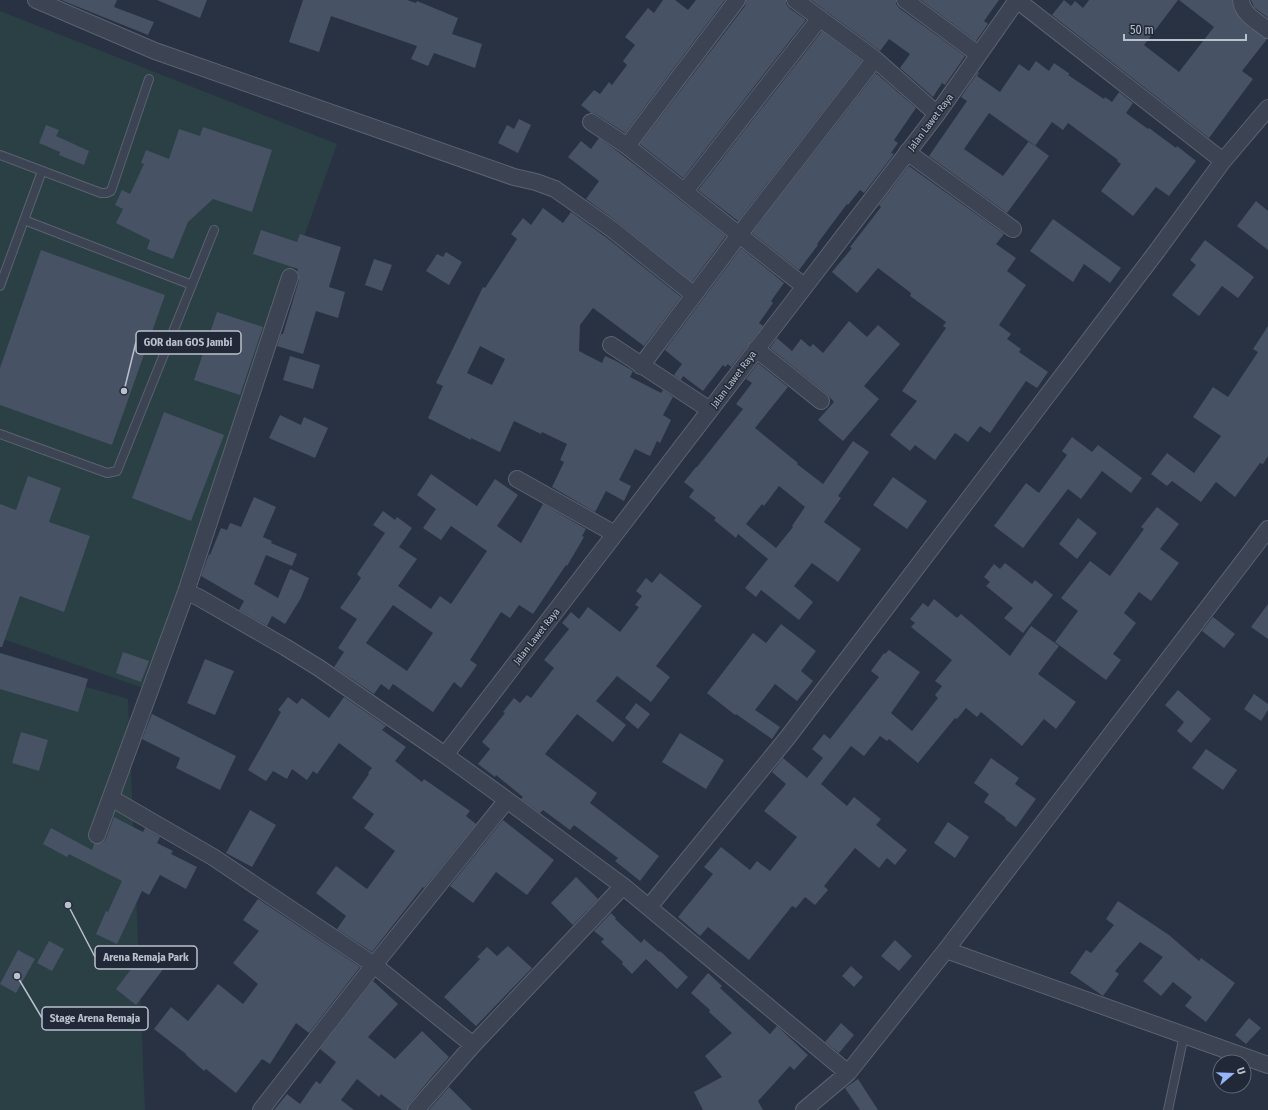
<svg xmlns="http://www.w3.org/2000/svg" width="1268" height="1110" font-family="'Fira Sans Condensed',sans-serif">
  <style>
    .green { fill: #2a4044 }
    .building { fill: #475265; fill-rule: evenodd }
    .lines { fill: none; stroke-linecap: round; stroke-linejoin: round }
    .lane-casing { stroke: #5b6270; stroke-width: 10 }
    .street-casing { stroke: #5b6270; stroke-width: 18 }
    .lane { stroke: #3c4453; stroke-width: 8 }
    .street { stroke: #3c4453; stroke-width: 16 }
    .labels { text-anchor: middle; stroke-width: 3; stroke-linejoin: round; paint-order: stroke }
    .street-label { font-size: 10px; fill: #bac0cc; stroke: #212938 }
    .leader { fill: none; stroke: #bac0cc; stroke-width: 1.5 }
    .callout-dot { fill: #bac0cc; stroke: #212938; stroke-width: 1.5 }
    .callout { fill: #212938; stroke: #bac0cc; stroke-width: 1.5 }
    .callout-label { font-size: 11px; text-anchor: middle; font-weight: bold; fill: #bac0cc }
  </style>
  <rect width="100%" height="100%" fill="#283243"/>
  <!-- green -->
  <path class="green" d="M0 11 337 144 143 688 0 638Z
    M0 662 128 699 145 1110H0Z"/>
  <!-- building -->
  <path class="building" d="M61 0H117L114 7 154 22 148 35Z
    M157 0H207L200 18Z
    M303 0H407L416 3 417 1 458 18 452 34 482 44 475 68 434 53 428 66 411 59 417 46 331 16 319 52 289 42Z
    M663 0H675L688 10 696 0H725L625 133 596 114 591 113 581 105 594 90 600 94 609 82 612 85 627 65 623 61 635 45 625 37 648 8 654 13Z
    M746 0H786V4L789 8 806 20 683 178 640 144 745 6Z
    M811 0H896V4L899 8 965 56 945 85 942 83 933 97 900 68 910 54 889 39 880 51Z
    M921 0H999L984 21 988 24 976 41Z
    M1064 0 1071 6 1075 1 1083 8 1089 0H1178L1144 45 1179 72 1214 27 1179 0H1232L1234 9 1241 20 1250 28 1267 39 1242 71 1253 79 1209 138 1052 15Z
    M1251 0H1268V18L1254 7Z
    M822 31 862 61 738 221 698 190Z
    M1036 61 1049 71 1054 63 1070 74 1068 75 1104 99 1105 97 1112 102 1119 92 1133 103 1126 113 1148 129 1149 128 1176 148 1177 146 1196 161 1169 196 1156 187 1133 216 1101 191 1121 164 1117 161 1118 160 1068 123 1063 130 1052 122 1035 146 989 113 964 149 1003 176 1029 141 1049 156 1007 213 929 156 967 101 961 97 978 72 979 73 977 76 1000 92 1019 64 1029 71Z
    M876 73 916 108 894 140 898 143 891 153 894 154 864 193 860 190 848 205 847 204 817 244 818 245 799 270 752 233Z
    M519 119 531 125 518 153 498 143 507 125 514 129Z
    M46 125 59 130 56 136 89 151 84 165 59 155 60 152 39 143Z
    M203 127 272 150 252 212 213 199 188 222 173 259 147 249 150 240 116 223 123 209 115 205 122 190 130 194 144 164 141 163 146 150 169 159 179 129 200 136Z
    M599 138 621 154 726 236 692 282 619 223 586 199 599 181 568 157 581 141 591 149Z
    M909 166 1004 234 996 244 1016 258 1007 271 1026 285 999 325 1011 334 1007 339 1021 349 1019 352 1048 372 1037 388 1026 381 990 433 980 426 968 442 955 433 935 460 915 445 910 451 890 435 917 401 902 391 946 328 943 326 946 322 910 296 911 293 878 268 857 293 832 272 852 248 850 247 881 207 879 205Z
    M1256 201 1268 211V250L1237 226Z
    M543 208 563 223 571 212 607 238 681 297 644 346 593 308 580 325 579 351 602 363 605 356 616 361 633 371 630 377 661 393 663 390 673 397 663 415 671 420 660 443 657 441 650 456 635 449 619 480 631 486 624 501 606 491 595 512 552 487 564 462 560 460 567 444 542 432 541 434 514 421 500 452 471 438V440L428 418 443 386 436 383 483 287 485 288 517 239 511 234 523 218 531 225ZM480 346 505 359 492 385 467 373Z
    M1053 219 1121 268 1110 283 1084 264 1073 282 1030 251Z
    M261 230 297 242 300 234 341 247 329 287 345 292 338 318 316 311 303 354 277 346 281 334H283L299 280V275L297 271 298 269 253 254Z
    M1205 240 1254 277 1238 298 1222 286 1199 316 1172 295 1196 265 1190 260Z
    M741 248 784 283 771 301 773 303 759 323 763 326 731 367 728 364 725 367 723 365 703 391 683 376 681 380 674 375 682 364 665 350Z
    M41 250 165 295 112 445 0 405V368Z
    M446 252 462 262 449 285 426 271 437 254 443 257Z
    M374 259 392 265 382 291 365 285Z
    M217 312 263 327 240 395 194 380Z
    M849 321 867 337 878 325 900 344 864 386 879 399 843 441 818 420 834 402 827 394 770 348 777 338 792 351 801 339 810 347 813 344 823 353Z
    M1268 326V456L1263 464 1260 463 1235 497 1216 482 1201 502 1172 481 1167 486 1151 474 1167 453 1194 473 1221 436 1193 417 1213 387 1228 397 1258 352 1253 349Z
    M290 356 320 365 313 389 283 380Z
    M758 363 788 387 755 428 798 463 797 464 823 484 853 441 869 452 838 496 841 498 824 522 861 549 838 582 812 563 794 586 813 602 799 620 761 590 756 597 745 588 768 559 738 534 736 538 714 520 716 518 689 497 694 490 684 482 696 467H697L743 409 736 404 752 383 746 379ZM779 486 805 507 792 526 793 527 776 548 746 524 762 504 764 506Z
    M164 412 224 435 191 521 132 498Z
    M280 415 301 425 304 417 328 428 315 458 269 438Z
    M1072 437 1092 452 1098 445 1142 478 1131 493 1102 471 1081 499 1068 489 1023 548 994 526 1026 483 1039 493 1067 455 1062 451Z
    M431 474 477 506 495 479 518 495 497 526 521 543 543 504 586 529 582 536 584 537 567 566 566 565 533 614 519 605 510 618 501 612 470 660 477 665 461 688 454 682 433 712 393 684 389 690 381 684 374 694 334 667 344 652 338 648 357 619 340 608 361 578 357 574 385 533 373 525 383 511 395 520 397 517 412 528 399 547 417 559 398 586 431 609 440 596 451 604 487 551 451 526 441 540 423 528 436 509 417 495ZM393 605 433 633 407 671 366 643Z
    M28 476 61 488 49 522 90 536 64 612 20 596 2 647H0V504L16 510Z
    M893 477 927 501 907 529 873 505Z
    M254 497 276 507 263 537 272 541 271 543 297 554 292 566 266 555 254 584 278 598 290 569 309 578 301 598 285 624 272 616 267 626 239 610 244 601 201 576 209 554 210 555 221 528 227 530 230 523 241 527Z
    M1157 507 1179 524 1160 549 1179 563 1151 601 1139 592 1124 613 1136 623 1113 654 1121 660 1106 680 1055 642 1078 611 1061 598 1090 561 1110 576 1144 529 1141 527Z
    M1078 518 1097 533 1077 559 1059 544Z
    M1005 563 1032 584 1035 580 1053 595 1023 633 1004 618 1013 608 986 586 990 582 984 577 994 564 1000 569Z
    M660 573 702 606 656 666 670 677 651 702 617 676 596 701 626 725 613 742 577 714 545 754 597 793 590 803 659 856 640 881 615 861 618 858 574 825 570 830 543 810 540 813 521 799 523 797 496 775 495 777 478 764 490 749 482 742 505 713 503 712 514 698 520 703 527 695 531 698 554 668 544 660 569 629 562 623 571 612 579 619 588 607 620 632 639 607 635 605 642 596 636 591 646 578 652 583Z
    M934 599 957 618 961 614 1010 656 1031 626 1059 646 1038 674 1076 702 1056 729 1044 719 1022 746 981 712 977 717 966 708 957 719 955 718 918 763 889 739 887 741 880 736 864 756 851 746 821 784 847 806 854 797 881 819 876 825 907 850 895 865 887 858 879 868 855 848 824 886 828 890 815 905 805 897 796 908 792 906 749 960 708 927 700 936 678 917 713 874 704 867 721 847 750 870 757 861 770 871 797 837 764 811 786 784 772 772 783 758 807 778 823 758 812 749 824 734 830 739 879 677 871 671 884 653 885 654 889 650 920 672 891 713 912 731 938 698 935 695 942 686 935 681 952 660 911 627 915 623 910 619 923 603 928 607Z
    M1268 604V639L1251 627Z
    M1213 617 1235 634 1224 648 1202 631Z
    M781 624 816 651 801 671 813 681 797 701 775 684 755 710 780 727 772 739 736 714 735 715 707 693 753 633 766 643Z
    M123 652 149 661 141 682 116 673Z
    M0 653 88 679 78 712 0 689Z
    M205 659 234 671 215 715 187 703Z
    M1178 690 1211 719 1191 743 1177 731 1184 722 1165 705Z
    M1254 694 1268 704V710L1261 721 1244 709Z
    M288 697 297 704 302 698 329 718 344 697 386 726 382 730 406 747 395 761 422 782 424 779 470 811 466 816 476 824 424 888 423 887 372 952 337 929 346 916 316 893 336 866 367 889 395 851 364 828 374 814 352 798 369 774 368 773 372 768 339 743 317 774 313 771 307 780 292 769 287 779 273 771 266 781 248 770 281 712 278 710Z
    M636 703 650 714 638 729 625 718Z
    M152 714 236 756 220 790 176 768 180 758 142 739Z
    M21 732 48 740 39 771 12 763Z
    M680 733 724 760 706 789 662 762Z
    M1206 749 1237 770 1223 790 1192 768Z
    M991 758 1019 778 1015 784 1036 799 1016 827 1005 819 1006 818 984 802 989 794 974 783Z
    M250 810 276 825 252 867 226 853Z
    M114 817 143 832 145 828 160 837 157 843 173 851 171 854 197 867 186 889 160 875 149 895 142 891 117 944 96 934 106 911 108 912 122 881 69 854 67 857 43 844 51 828 92 850 94 844H99L103 842 106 839Z
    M503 820 554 860 527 895 496 872 473 903 450 886Z
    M948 822 969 837 955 858 934 843Z
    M576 877 598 899 573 925 551 903Z
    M258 899 360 967 309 1033 296 1023 270 1064 262 1059 236 1093 206 1069 204 1071 186 1055V1054L154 1029 171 1007 188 1021 218 984 243 1004 258 984 233 963 259 931 243 920Z
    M1118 901 1169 935 1199 961 1201 958 1235 983 1206 1022 1185 1006 1192 997 1173 982 1161 996 1143 981 1163 957 1140 942 1115 971 1119 974 1103 996 1070 973 1086 950 1091 953 1114 925 1106 919Z
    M611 913 616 918 615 919 641 943 644 939 659 952 660 951 688 977 677 989 646 959 632 974 622 964 623 962 601 942 604 939 594 931Z
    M895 940 912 956 899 971 881 956Z
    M49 941 64 949 52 971 37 963Z
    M508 946 532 968 476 1026 444 997 480 959 477 957 487 947 497 956Z
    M18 950 35 959 16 993 0 984Z
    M144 952 164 968 136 1005 116 989Z
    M851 966 863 977 854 987 842 976Z
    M708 973 722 986 720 988 770 1034 777 1026 808 1055 794 1070 790 1066 758 1101 763 1110H703L694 1092 722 1077 705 1056 732 1033 709 1012 710 1010 691 993Z
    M373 981 398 1004 368 1037 395 1059 422 1031 449 1057 435 1073 409 1104 407 1110H402L381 1094 379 1097 357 1079 341 1100 354 1110H274L287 1094 300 1104 316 1081 320 1084 336 1062 320 1049Z
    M1249 1018 1261 1028 1246 1044 1235 1035Z
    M841 1023 854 1035 839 1053 825 1042Z
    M858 1079 878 1110H860L845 1088Z
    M449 1087 472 1110H429Z"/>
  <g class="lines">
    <!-- lane casing -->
    <g class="lane-casing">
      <path id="lane" d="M0 155 101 193H106L111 191 149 79
        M24 220 192 285
        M0 286 42 171
        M0 434 107 473 117 471 214 230
        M1168 1110 1184 1035"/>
    </g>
    <!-- street casing -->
    <g class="street-casing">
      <path id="street" d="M36 0 155 51 514 177 536 182 555 189 613 230 694 295
        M795 0 875 59 937 114
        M905 0 978 54
        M1017 0 1223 161
        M1241 0C1242 14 1258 22 1268 30
        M591 122 627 146 804 286
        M627 146 737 0
        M907 152 1013 229
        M685 191 820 18
        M611 345 710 410
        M756 349 821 401
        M641 366 739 235 875 59
        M517 479 615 534
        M186 592 198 597 285 647 319 668 445 755 507 800 623 886 848 1073
        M445 755 615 534 937 114 1017 0
        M111 798 213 857 374 965 473 1045
        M97 835 186 592 290 277
        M649 907 788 737 1157 251 1223 161 1268 108
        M946 950 1268 1065
        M261 1110 374 965 507 800
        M416 1110 473 1045 623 886
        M804 1110 848 1073 946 950 1268 529"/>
    </g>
    <!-- lane -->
    <use href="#lane" class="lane"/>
    <!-- street -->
    <use href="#street" class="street"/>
  </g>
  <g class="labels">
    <!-- street labels -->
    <g class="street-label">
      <text transform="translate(930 122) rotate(-53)" y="4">Jalan Lawet Raya</text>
      <text transform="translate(733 379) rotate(-53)" y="4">Jalan Lawet Raya</text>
      <text transform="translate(536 636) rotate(-52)" y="4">Jalan Lawet Raya</text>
    </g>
  </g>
  <!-- callouts -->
  <path class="leader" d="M124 391L136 342M68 905L95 957M17 976L42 1018"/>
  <g class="callout-dot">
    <circle cx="124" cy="391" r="4"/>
    <circle cx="68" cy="905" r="4"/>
    <circle cx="17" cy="976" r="4"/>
  </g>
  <g class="callout">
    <rect x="136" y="331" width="105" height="23" rx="4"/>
    <rect x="95" y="946" width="102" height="23" rx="4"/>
    <rect x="42" y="1007" width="106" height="23" rx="4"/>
  </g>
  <g class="callout-label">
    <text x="188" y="346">GOR dan GOS Jambi</text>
    <text x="146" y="961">Arena Remaja Park</text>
    <text x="95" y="1022">Stage Arena Remaja</text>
  </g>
  <!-- north arrow -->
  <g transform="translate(1232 1074) rotate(71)"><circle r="19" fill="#212938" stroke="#5e6573"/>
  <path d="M0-3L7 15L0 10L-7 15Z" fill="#94b5f7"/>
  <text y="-6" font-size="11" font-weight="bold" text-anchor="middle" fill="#bac0cc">U</text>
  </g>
  <!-- scale -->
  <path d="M1124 34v6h122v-6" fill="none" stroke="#bac0cc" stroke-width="2"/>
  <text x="1130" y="34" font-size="12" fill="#bac0cc" stroke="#212938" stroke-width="3" paint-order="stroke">50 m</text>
</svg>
